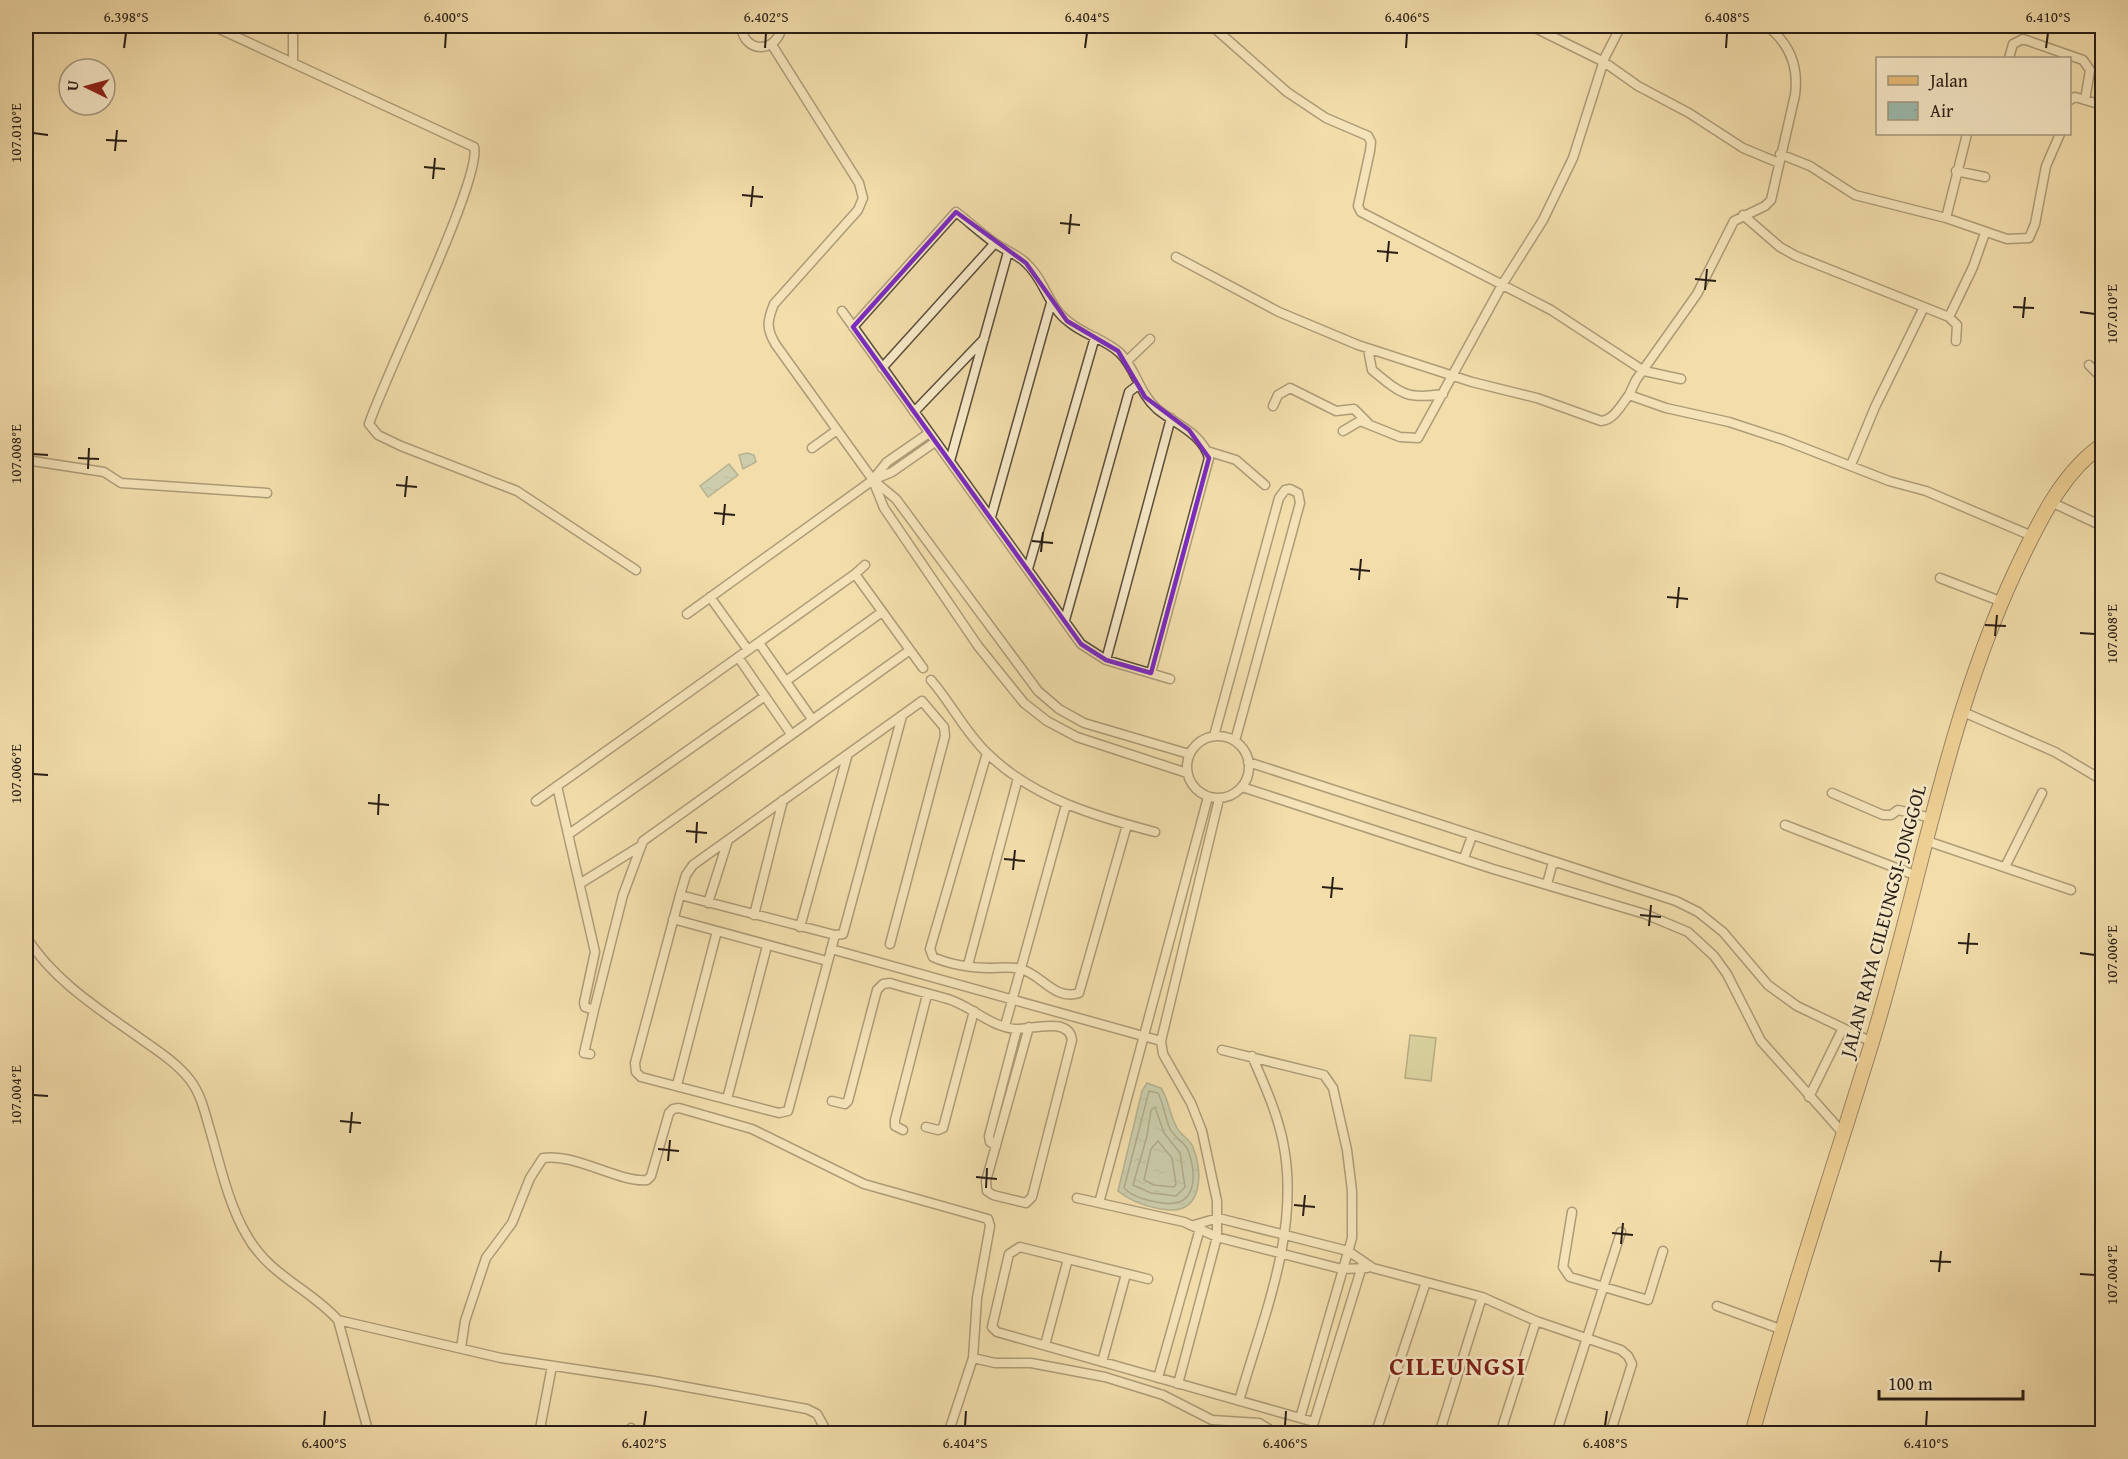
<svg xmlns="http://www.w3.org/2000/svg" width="2128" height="1459" font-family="'Gentium Book Plus',serif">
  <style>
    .green { fill: #b6c28c; stroke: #6f7050; stroke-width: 1.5 }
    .water { fill: url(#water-ripples); stroke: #6d7c70; stroke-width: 1.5 }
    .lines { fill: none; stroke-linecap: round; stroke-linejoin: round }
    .shore { stroke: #626c61; stroke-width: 1.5 }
    .minor-casing { stroke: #5a4e3a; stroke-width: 11 }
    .primary-casing { stroke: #281e15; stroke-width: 16 }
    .minor { stroke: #f7e9c8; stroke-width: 8 }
    .primary { stroke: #e9be76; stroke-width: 14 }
    .marked { fill: none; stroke: #7b2cbf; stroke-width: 4.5; stroke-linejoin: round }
    .ticks { fill: none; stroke: #281e15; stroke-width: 2 }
    .labels { text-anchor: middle; stroke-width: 5; stroke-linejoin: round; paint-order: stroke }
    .street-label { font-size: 20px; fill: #281e15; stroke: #f7e9c8 }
    .district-label { font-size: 26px; font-weight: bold; letter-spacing: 1.5px; fill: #7a1f14; stroke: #f7e9c8 }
    .neatline { fill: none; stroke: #281e15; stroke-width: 2 }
    .ticks-label { font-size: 15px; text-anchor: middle; fill: #281e15 }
  </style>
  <defs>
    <pattern id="water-ripples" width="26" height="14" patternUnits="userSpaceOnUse" patternTransform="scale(1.5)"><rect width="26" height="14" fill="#9bbbad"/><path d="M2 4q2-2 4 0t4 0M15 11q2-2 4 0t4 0" fill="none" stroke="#86a094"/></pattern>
  </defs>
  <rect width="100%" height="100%" fill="#f2ddab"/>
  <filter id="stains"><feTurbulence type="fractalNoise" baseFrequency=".00333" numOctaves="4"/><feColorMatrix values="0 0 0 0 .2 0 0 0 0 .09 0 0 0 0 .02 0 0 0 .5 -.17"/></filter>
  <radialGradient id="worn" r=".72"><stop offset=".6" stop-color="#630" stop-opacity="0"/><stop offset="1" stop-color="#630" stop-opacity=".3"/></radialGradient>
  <!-- green -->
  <path class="green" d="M1410 1035 1436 1038 1431 1081 1405 1078Z"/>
  <!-- water -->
  <path class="water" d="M747 453 754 455 756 462 743 469 739 455Z
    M729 464 738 475 708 497 700 486Z
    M1147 1083 1161 1088C1169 1100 1169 1113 1176 1126 1179 1134 1190 1139 1193 1147 1203 1171 1203 1212 1169 1210 1150 1208 1133 1203 1118 1191L1142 1091Z"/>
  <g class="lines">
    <!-- shore -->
    <path class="shore" d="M1149 1091 1158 1093C1164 1105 1165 1117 1170 1129 1174 1137 1185 1143 1188 1150 1197 1175 1197 1208 1163 1203 1149 1201 1134 1198 1124 1188Z
      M1155 1107 1164 1133 1180 1153 1185 1187 1176 1196 1151 1193 1133 1185 1147 1136 1151 1110Z
      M1158 1141 1172 1158 1176 1184 1174 1187 1154 1185 1144 1180 1151 1149Z"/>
    <!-- minor casing -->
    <g class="minor-casing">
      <path id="minor" d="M213 26 474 147C483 177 384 377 369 424L378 435 401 446 517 491 636 570
        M741 26C744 54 777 54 782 26
        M1212 26 1287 92 1326 118 1368 136 1371 142 1370 151 1358 206 1361 212 1551 310 1644 371 1681 379
        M1531 26 1604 62 1638 86 1689 113 1743 148 1779 163
        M1767 26C1789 43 1799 66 1795 95L1771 200 1765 206 1734 221 1697 294 1636 380 1629 395 1666 408 1729 422 1784 440 1889 481 1926 491 2032 536
        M772 45 859 183 863 198 858 210 774 304C767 321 766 329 776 345L873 480 896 499 1038 691 1059 709 1084 723 1189 754
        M2009 58 2013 44 2023 39 2083 60 2090 70 2085 100
        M293 63V26
        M2070 100 2075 97 2102 105
        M1780 154 1810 166 1855 195 1946 218 1967 134
        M1956 171 1985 177
        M1743 215 1780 247 1796 256 1924 307 1875 407 1851 465
        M1946 218 2007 239 2029 238 2035 224 2046 166 2060 134
        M1176 257 1279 312 1358 345 1472 382 1537 398 1601 421C1614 420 1621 405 1629 395
        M1924 307 1949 317 1973 267 1985 233
        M842 311 1081 644 1106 660 1170 679
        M1949 317 1957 325 1956 341
        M853 327 956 212C969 222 982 234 996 244 1005 250 1018 255 1026 263 1045 280 1048 307 1069 322 1084 335 1105 339 1120 353 1136 369 1139 393 1157 409 1175 424 1202 433 1209 458L1151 673
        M1368 349 1372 370C1400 393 1406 400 1443 394
        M1127 361 1150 339
        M2089 365 2102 378
        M882 368 995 243
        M1273 406 1278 395 1290 388 1336 411 1354 409 1368 423
        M914 412 984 339
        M1343 431 1360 421 1400 437 1418 438 1502 285 1543 220 1573 158 1605 57 1621 26
        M812 448 837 430
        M1207 451 1236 460 1265 485
        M26 460 104 472 121 483 267 493
        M950 461 1008 252
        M26 476V521
        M875 477 887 462 929 433
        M874 483 884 508 978 646 1024 703 1047 721 1077 737 1187 773
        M2051 502 2102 526
        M991 517 1051 303
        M1028 569 1095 337
        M1940 578 2000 601
        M710 597 748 650
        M687 614 873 480 892 472 935 442
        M1065 620 1129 392 1138 385
        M759 643 812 719
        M910 650 923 668
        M738 657 791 734
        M1106 660 1171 418
        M931 680C951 703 965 732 987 753 1033 798 1094 816 1155 832
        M786 681 882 612
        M1961 711 2055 752 2102 780
        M1187 767a31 31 0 1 1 62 0a31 31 0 1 1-62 0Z
        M1214 736 1279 498 1285 490 1290 489 1298 493 1300 503 1235 741
        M987 753 930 949 933 957C948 964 971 968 988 968 999 968 1010 966 1021 969 1042 975 1055 1001 1079 993L1127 825
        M1248 762 1676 901 1698 912 1723 932 1768 985 1797 1006 1872 1042
        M557 786 595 952 584 1003 585 1007 594 1010 623 895 643 841 910 650 855 574 865 565
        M1242 787 1493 869 1645 914 1688 932 1714 956 1727 974 1761 1041 1842 1132
        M1832 793 1883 815H1891L1898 810 1932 818
        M536 801 855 574
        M1785 825 1917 876
        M569 834 765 696
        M1927 841 2071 890
        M1464 858 1472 836
        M2005 867 2042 793
        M581 883 639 847
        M1547 884 1553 862
        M680 895 835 935 843 934 902 716
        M708 903 728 840
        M754 915 783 800
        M673 919 827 961
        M800 927 847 757
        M835 935 788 1111 779 1113 641 1077 636 1072 635 1063 680 895 686 875 693 865 922 701 944 727 945 736 890 944
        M26 937C54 981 99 1009 141 1039 158 1051 177 1063 190 1080 201 1094 205 1113 210 1130 220 1164 228 1203 246 1234 269 1276 308 1287 338 1320L369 1434
        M831 949 1161 1041
        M968 965 1018 778
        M1005 1026 1066 805
        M1222 1050 1324 1075 1333 1088 1347 1150 1352 1191V1238L1300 1418
        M590 1054 584 1053 594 1010
        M677 1085 717 931
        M1809 1097 1843 1028
        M727 1099 767 946
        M832 1101 845 1104 848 1101 877 990 883 984 890 983C909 989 928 993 948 999 971 1006 989 1026 1015 1029 1030 1030 1069 1016 1072 1040L1032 1197 1026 1203 993 1195 987 1191 986 1181 1029 1027
        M926 1127 938 1130 943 1128 974 1011
        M903 1130 895 1126V1120L927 995
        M996 1146 990 1142 989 1136 1017 1029
        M1077 1198 1184 1222 1217 1237 1342 1269 1367 1268
        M1099 1203 1208 797
        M1572 1212 1563 1267 1570 1277 1648 1300 1663 1251
        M1194 1225 1218 1218 1348 1251 1373 1268 1482 1297 1536 1321
        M1148 1279 1020 1247 1009 1254 992 1327 997 1332 1314 1422 1363 1263
        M1717 1306 1783 1330
        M338 1320 501 1358 654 1381 807 1409 817 1414 828 1434
        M1045 1345 1068 1259
        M461 1348 465 1321 486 1258 512 1223 530 1178 543 1158C575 1153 620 1183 647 1180L651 1176 669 1113 673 1109 679 1108 752 1129 864 1184 988 1219 990 1226 977 1298 973 1358 948 1434
        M973 1358 995 1363H1031L1105 1377 1163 1395 1212 1420 1259 1423 1277 1434
        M1102 1362 1126 1274
        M1158 1378 1201 1225
        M1178 1384 1217 1237V1201L1202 1131 1191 1103 1163 1054 1161 1041 1219 799
        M1239 1401C1263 1317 1301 1230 1283 1142 1277 1112 1264 1084 1252 1056
        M539 1434 552 1366
        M630 1434 631 1428
        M1378 1434V1426L1426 1282
        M1439 1434 1482 1297
        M1500 1434 1536 1321 1621 1350 1628 1356 1632 1364 1610 1434
        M1556 1434 1621 1232"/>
    </g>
    <!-- primary casing -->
    <g class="primary-casing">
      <path id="primary" d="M1752 1434C1788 1302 1832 1173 1872 1042 1922 878 1948 706 2025 551 2044 512 2066 470 2102 445"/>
    </g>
    <!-- minor -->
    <use href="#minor" class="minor"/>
    <!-- primary -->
    <use href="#primary" class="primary"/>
  </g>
  <!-- marked area -->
  <path d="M0 0H2128V1459H0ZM956 212 1026 263 1067 321 1118 351 1145 397 1189 430 1209 458 1151 673 1106 660 1081 644 853 327Z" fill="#f2ddab" fill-opacity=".55" fill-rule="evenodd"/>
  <path class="marked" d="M956 212 1026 263 1067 321 1118 351 1145 397 1189 430 1209 458 1151 673 1106 660 1081 644 853 327Z"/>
  <!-- ticks -->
  <path class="ticks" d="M124 48 126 33M445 48 446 33M765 48 766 33M1085 48 1087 33M1406 48 1407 33M1726 48 1727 33M2046 48 2048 33M33 133 48 135M106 140 127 141M115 151 117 130M424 167 445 169M433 179 435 158M742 195 763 197M751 207 753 186M1060 223 1080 225M1069 234 1071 214M1377 251 1398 253M1387 262 1389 241M1695 279 1716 281M1705 290 1707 269M2013 307 2034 308M2080 312 2095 314M2023 318 2025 297M33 454 48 455M78 458 99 459M88 469 89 448M396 485 417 487M405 497 407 476M714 513 735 515M723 525 725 504M1032 541 1053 543M1041 552 1043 532M1350 569 1370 571M1359 580 1361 559M1667 597 1688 599M1677 608 1679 587M1985 625 2006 626M2080 633 2095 634M1995 636 1997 615M33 774 48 775M368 803 389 805M378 815 379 794M686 831 707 833M696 843 697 822M1004 859 1025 861M1013 870 1015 850M1322 887 1343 889M1331 898 1333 877M1640 915 1661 917M1649 926 1651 905M1958 943 1978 944M2080 953 2095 955M1967 954 1969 933M33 1095 48 1096M340 1121 361 1123M350 1133 352 1112M658 1149 679 1151M668 1161 670 1140M976 1177 997 1179M986 1188 987 1168M1294 1205 1315 1207M1303 1216 1305 1195M1612 1233 1633 1235M1621 1244 1623 1223M1930 1261 1951 1262M1939 1272 1941 1251M2080 1274 2095 1275M324 1426 325 1411M644 1426 646 1411M965 1426 966 1411M1285 1426 1286 1411M1605 1426 1607 1411M1926 1426 1927 1411"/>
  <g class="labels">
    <!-- street labels -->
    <g class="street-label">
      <text transform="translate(1883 921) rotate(-75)" y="7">JALAN RAYA CILEUNGSI-JONGGOL</text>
    </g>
    <!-- district labels -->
    <g class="district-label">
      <text x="1458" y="1375">CILEUNGSI</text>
    </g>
  </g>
  <!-- margin -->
  <rect width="2128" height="1459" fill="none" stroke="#f2ddab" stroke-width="66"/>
  <!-- legend -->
  <rect x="1876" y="57" width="195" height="78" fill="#f7e9c8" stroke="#a49880" stroke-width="1.5"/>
  <rect x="1888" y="76" width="30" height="9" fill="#e9be76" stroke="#a49880" stroke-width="1.5"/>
  <text x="1930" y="87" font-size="18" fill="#281e15">Jalan</text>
  <rect x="1888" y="102" width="30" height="18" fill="url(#water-ripples)" stroke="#a49880" stroke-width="1.5"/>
  <text x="1930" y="117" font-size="18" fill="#281e15">Air</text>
  <!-- north arrow -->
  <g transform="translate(87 87) rotate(275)"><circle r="28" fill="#f7e9c8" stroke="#a49880" stroke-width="1.5"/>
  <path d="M0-4.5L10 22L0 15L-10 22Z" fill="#8f2418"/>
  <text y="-9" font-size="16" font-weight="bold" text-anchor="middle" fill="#281e15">U</text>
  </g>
  <!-- scale -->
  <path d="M1879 1390v9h144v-9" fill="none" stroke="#281e15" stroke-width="3"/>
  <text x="1888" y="1390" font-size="18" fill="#281e15" stroke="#f7e9c8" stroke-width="4.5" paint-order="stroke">100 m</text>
  <rect x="33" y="33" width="2062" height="1393" class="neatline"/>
  <g class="ticks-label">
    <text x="126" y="22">6.398°S</text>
    <text x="446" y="22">6.400°S</text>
    <text x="766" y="22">6.402°S</text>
    <text x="1087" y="22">6.404°S</text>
    <text x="1407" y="22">6.406°S</text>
    <text x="1727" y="22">6.408°S</text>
    <text x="2048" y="22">6.410°S</text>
    <text transform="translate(16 133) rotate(-90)" y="5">107.010°E</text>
    <text transform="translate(2112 314) rotate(-90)" y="5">107.010°E</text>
    <text transform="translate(16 454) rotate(-90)" y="5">107.008°E</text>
    <text transform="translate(2112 634) rotate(-90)" y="5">107.008°E</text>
    <text transform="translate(16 774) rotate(-90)" y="5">107.006°E</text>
    <text transform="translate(2112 955) rotate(-90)" y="5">107.006°E</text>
    <text transform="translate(16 1095) rotate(-90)" y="5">107.004°E</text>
    <text transform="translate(2112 1275) rotate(-90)" y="5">107.004°E</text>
    <text x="324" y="1448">6.400°S</text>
    <text x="644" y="1448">6.402°S</text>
    <text x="965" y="1448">6.404°S</text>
    <text x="1285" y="1448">6.406°S</text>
    <text x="1605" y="1448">6.408°S</text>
    <text x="1926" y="1448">6.410°S</text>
  </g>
  <rect width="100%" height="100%" filter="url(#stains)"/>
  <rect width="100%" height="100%" fill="url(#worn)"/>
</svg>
